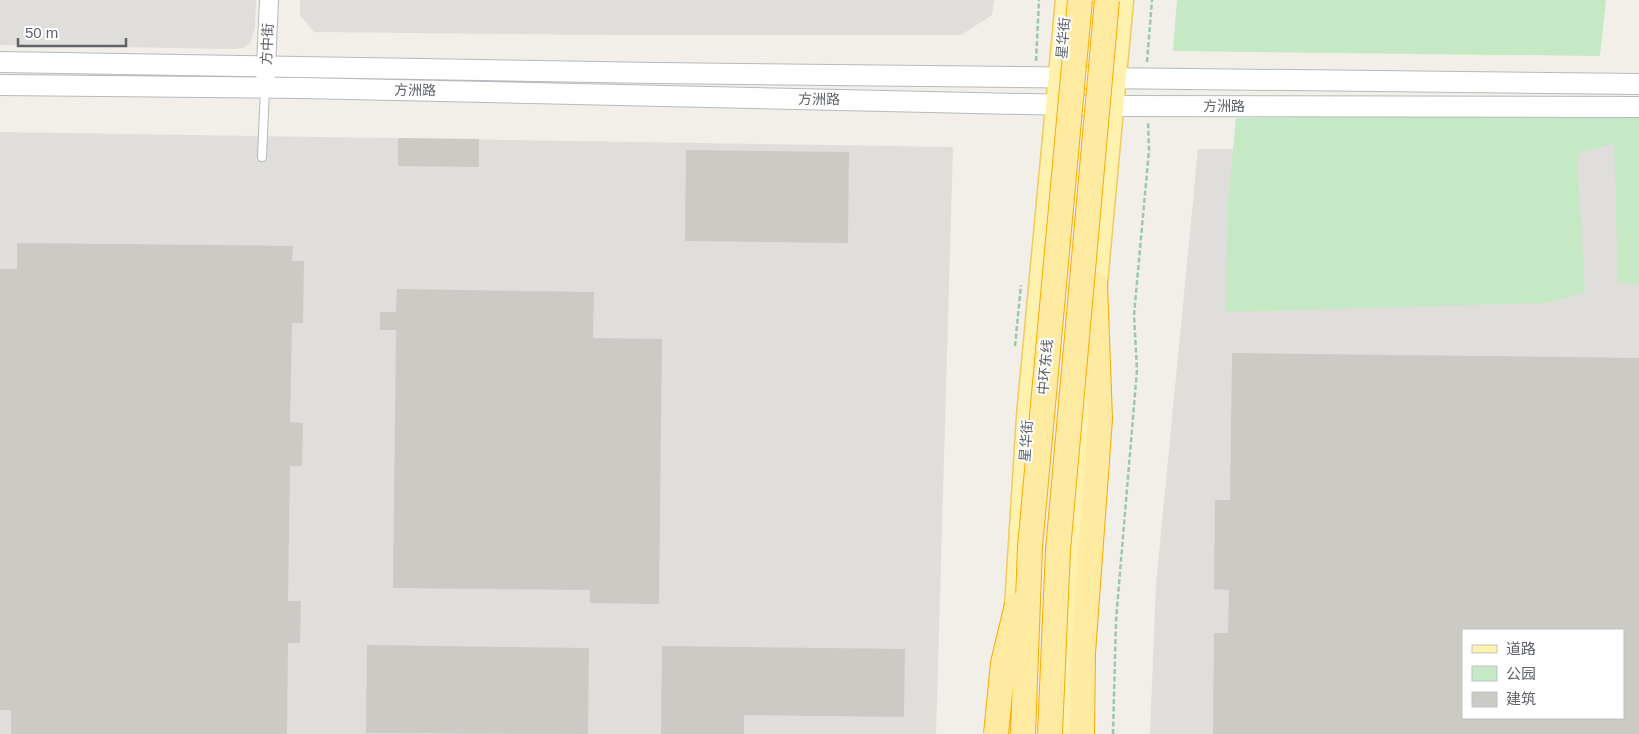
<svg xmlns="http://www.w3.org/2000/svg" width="1639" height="734" font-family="Arial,'Noto Sans SC',sans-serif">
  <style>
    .industrial { fill: #e0deda; fill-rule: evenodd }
    .green { fill: #c5e8c5 }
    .building { fill: #cccac5; fill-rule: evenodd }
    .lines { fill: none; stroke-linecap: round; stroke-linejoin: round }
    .service-casing { stroke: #b5b8bc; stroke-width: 10 }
    .tertiary-casing { stroke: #b5b8bc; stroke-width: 20 }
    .secondary-casing { stroke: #b6babf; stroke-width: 22 }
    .primary-casing { stroke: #f2c960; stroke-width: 25 }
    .trunk-casing { stroke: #f9ab00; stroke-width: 26 }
    .path { stroke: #9cc7a9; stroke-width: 2.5; stroke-dasharray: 5 2.5; stroke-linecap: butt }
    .service { stroke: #fff; stroke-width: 8 }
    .tertiary { stroke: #fff; stroke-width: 18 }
    .secondary { stroke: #fff; stroke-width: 20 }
    .primary { stroke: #fff2af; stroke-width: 22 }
    .trunk { stroke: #feeaa1; stroke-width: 24 }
    .trunk-bridge-casing { stroke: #f9ab00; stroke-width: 26; stroke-linecap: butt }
    .trunk-bridge { stroke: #feeaa1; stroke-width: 24 }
    .labels { text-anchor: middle; stroke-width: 4; stroke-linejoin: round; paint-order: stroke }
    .street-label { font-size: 14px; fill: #5f6368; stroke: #fff }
  </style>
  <rect width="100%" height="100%" fill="#f1efe8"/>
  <!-- industrial -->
  <path class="industrial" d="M0 0H256L255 29 250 43 243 48 234 49 0 45Z
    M300 0H994L992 15 961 35H616L314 32 300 15Z
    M0 132 953 147 936 734H0Z
    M1376 142 1639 143V734H1150L1156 584 1198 149H1307ZM1463 630H1623V718H1463Z"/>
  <!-- green -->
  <path class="green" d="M1177 0H1606L1600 56 1173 51Z
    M1566 113 1639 115V284L1618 282 1614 143 1577 154 1585 292 1545 303 1226 312 1228 202 1236 118Z"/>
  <!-- building -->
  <path class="building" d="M398 138 479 139V167L398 166Z
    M686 150 849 152 848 243 685 241Z
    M17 243 293 246 292 261H304L303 323H292L290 422 303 423 302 466H290L288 601H301L300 643H288L287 734H11V710H0V269H17Z
    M397 289 594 292 593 338 662 339 659 604 590 603V590L393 588 396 330H380V312H396Z
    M1232 353 1639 358V734H1213L1214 633H1228L1229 590 1214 589 1215 500H1230ZM1463 630H1623V718H1463Z
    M367 645 589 648 588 734 366 733Z
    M662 646 905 649 904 717 744 715V734H661Z"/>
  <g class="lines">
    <!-- service casing -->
    <g class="service-casing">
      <path id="service" d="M262 157 265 89"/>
    </g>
    <!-- tertiary casing -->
    <g class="tertiary-casing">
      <path id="tertiary" d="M265 88 269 0"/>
    </g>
    <!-- secondary casing -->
    <g class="secondary-casing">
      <path id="secondary" d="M0 62 656 73 1639 84
        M0 85 302 88 1112 106 1639 107"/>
    </g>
    <!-- primary casing -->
    <g class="primary-casing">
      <path id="primary" d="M1094 304 1122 0
        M1015 624 1028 417 1067 0
        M1009 734 1011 689
        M1069 734 1076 552 1089 366"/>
    </g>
    <!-- trunk casing -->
    <g class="trunk-casing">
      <path id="trunk" d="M1082 734 1083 653 1100 419 1095 284"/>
    </g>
    <!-- path -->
    <path class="path" d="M1036 61 1039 0
      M1147 62 1152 0
      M1015 346 1021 285
      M1113 734 1116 620 1137 370 1134 315 1149 150 1148 122"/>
    <!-- service -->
    <use href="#service" class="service"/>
    <!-- tertiary -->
    <use href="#tertiary" class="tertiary"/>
    <!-- secondary -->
    <use href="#secondary" class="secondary"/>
    <!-- primary -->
    <use href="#primary" class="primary"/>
    <!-- trunk -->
    <use href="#trunk" class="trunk"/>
    <!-- trunk-bridge casing -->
    <g class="trunk-bridge-casing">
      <path id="trunk-bridge" d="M996 734 1003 663 1017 605
        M1023 734 1030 547 1080 0
        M1050 734 1058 550 1107 0"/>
    </g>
    <!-- trunk-bridge -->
    <use href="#trunk-bridge" class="trunk-bridge"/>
  </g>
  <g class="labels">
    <!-- street labels -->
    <g class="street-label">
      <text transform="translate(1063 38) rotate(-85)" y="5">星华街</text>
      <text transform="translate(267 44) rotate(-87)" y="5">方中街</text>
      <text transform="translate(415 90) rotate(1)" y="5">方洲路</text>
      <text transform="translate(819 99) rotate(1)" y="5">方洲路</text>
      <text x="1224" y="111">方洲路</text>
      <text transform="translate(1045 367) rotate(-85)" y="5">中环东线</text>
      <text transform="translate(1026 441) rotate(-86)" y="5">星华街</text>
    </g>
  </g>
  <!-- legend -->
  <rect x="1462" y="629" width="162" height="90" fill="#ffffff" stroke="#bfc1c3"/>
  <rect x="1472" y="645" width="25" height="8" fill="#fff2af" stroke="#bfc1c3"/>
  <text x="1506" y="654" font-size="15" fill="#5f6368">道路</text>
  <rect x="1472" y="666" width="25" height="15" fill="#c5e8c5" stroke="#bfc1c3"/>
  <text x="1506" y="679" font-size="15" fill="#5f6368">公园</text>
  <rect x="1472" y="692" width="25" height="15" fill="#cccac5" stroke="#bfc1c3"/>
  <text x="1506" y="704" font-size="15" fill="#5f6368">建筑</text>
  <!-- scale -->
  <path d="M18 38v8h108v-8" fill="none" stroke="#5f6368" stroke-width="2.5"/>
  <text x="25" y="38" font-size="15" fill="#5f6368" stroke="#ffffff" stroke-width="4" paint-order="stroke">50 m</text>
</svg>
